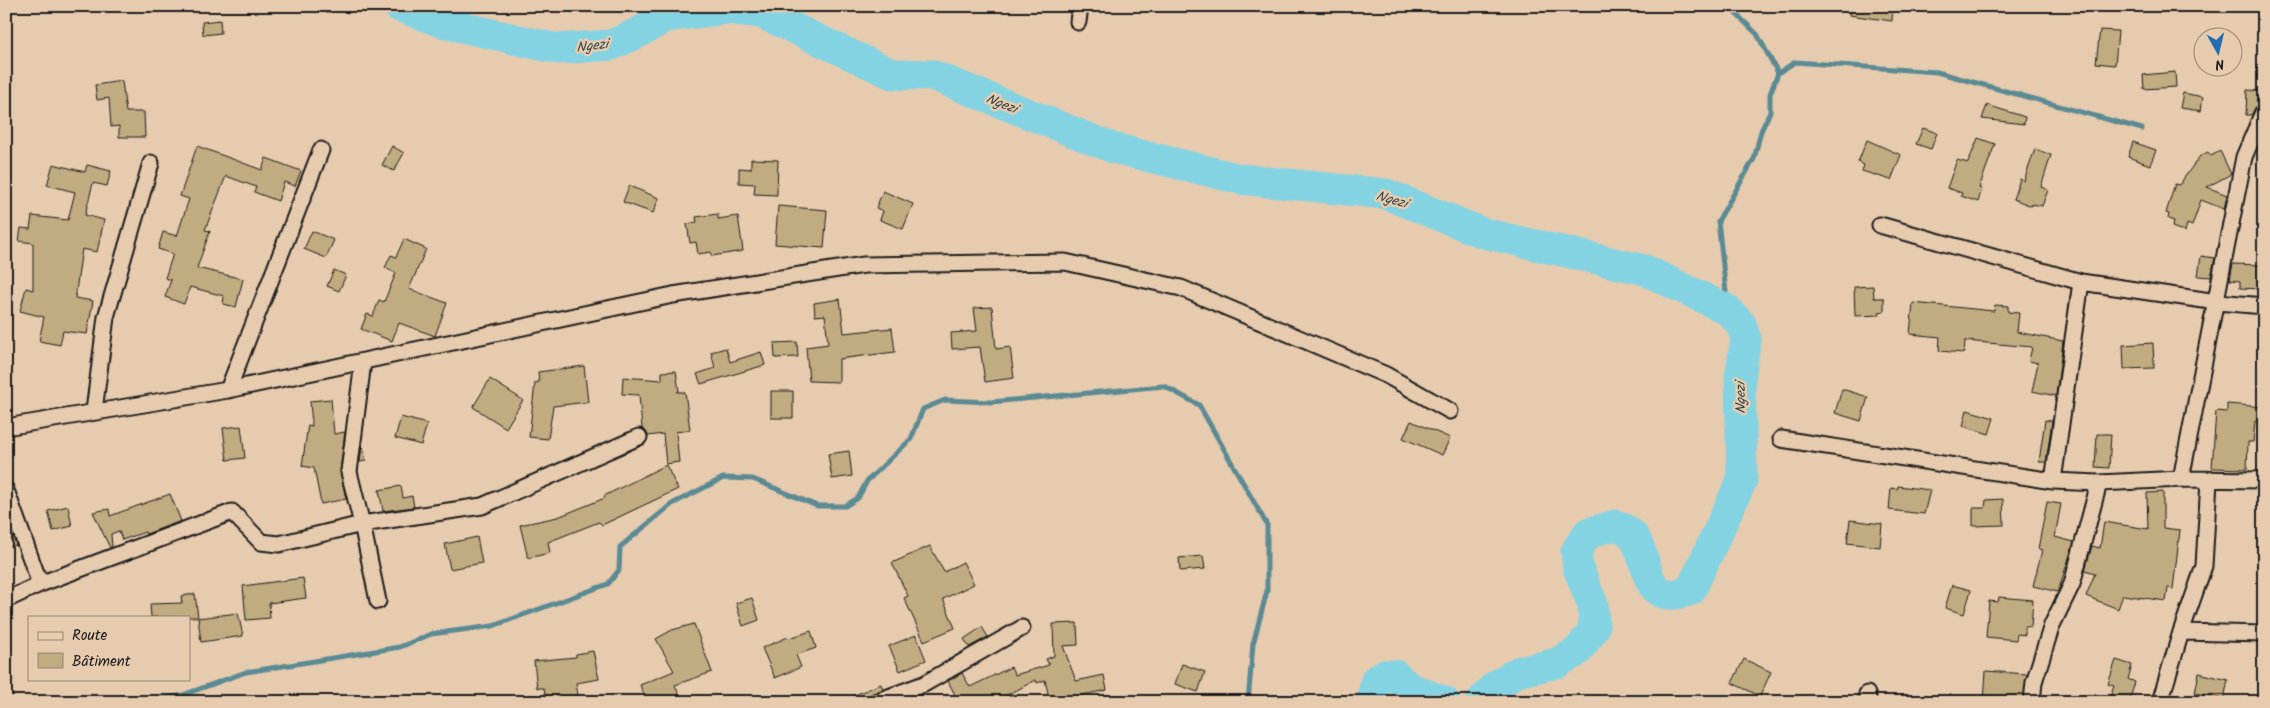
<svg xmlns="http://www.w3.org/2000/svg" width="2270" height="708" font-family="Kalam,sans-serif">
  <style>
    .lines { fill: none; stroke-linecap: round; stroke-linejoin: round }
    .stream { stroke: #5a8a93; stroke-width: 5 }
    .river { stroke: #84d3e3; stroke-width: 31 }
    .building { fill: #c1ab80; stroke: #1c1c1c }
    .minor-casing { stroke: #1c1c1c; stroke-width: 19 }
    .minor { stroke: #e7cbae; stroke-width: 15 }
    .labels { text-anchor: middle; stroke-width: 5; stroke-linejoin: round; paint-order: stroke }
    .water-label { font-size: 14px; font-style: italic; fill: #314144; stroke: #e7cbae }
  </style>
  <rect width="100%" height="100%" fill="#e7cbae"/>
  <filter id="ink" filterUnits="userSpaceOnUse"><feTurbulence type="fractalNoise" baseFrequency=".02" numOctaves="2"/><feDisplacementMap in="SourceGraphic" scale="10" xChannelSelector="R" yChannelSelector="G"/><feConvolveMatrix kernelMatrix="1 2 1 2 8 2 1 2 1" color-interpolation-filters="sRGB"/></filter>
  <g filter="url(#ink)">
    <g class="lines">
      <!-- stream -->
      <path class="stream" d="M1778 73 1795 62 1937 72 2142 129
        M1728 310 1718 221 1754 159 1761 131 1770 112V94L1778 73 1757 34 1728 6
        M137 702 180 696 246 672 400 647 431 634 493 626 608 584 619 570 620 547 672 504 723 478 753 479 817 506H845L858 498 867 481 911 439 923 409 945 400 991 402 1164 386 1199 405 1267 525V591L1253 644 1248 702"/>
      <!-- river -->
      <path class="river" d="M398 6 444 23 558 49 611 45 636 34 666 17 727 9 761 13 892 74 932 75 1113 148 1240 179 1386 194 1483 233 1645 270 1728 310 1741 324 1746 339 1740 377 1742 480 1691 590C1640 609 1652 561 1632 534 1628 530 1620 527 1615 525L1588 533 1576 551 1578 568 1593 605 1594 629 1578 651 1557 663 1517 672 1495 686 1481 702
        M1372 702 1376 680 1384 675H1395L1410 688 1445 702"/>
    </g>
    <!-- building -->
    <path class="building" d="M1850 6H1893L1892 21 1849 15Z
      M220 20 221 33 203 35 202 22Z
      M2100 30 2118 31 2115 65 2096 63Z
      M2175 72 2176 87 2144 89 2143 75Z
      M122 81 126 112H144L145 137H119V126L111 127 109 98 97 100 95 85Z
      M2247 90 2264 91V101L2258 103 2251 115H2246Z
      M2183 93 2203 97 2201 111 2180 108Z
      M1987 105 2025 117 2024 124 1982 119Z
      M1923 128 1937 133 1931 149 1916 144Z
      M1978 138 1995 144 1979 188 1982 189 1978 202 1961 196 1962 193 1947 188 1957 160 1968 163Z
      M1867 140 1901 155 1891 180 1862 171 1864 165 1858 162Z
      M2133 142 2156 150 2150 165 2128 157Z
      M197 146 262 170 266 158 301 171 295 186 284 182 278 201 254 192 256 187 226 176 205 230 210 231 197 268 243 279 236 307 223 304 224 296 190 287 184 304 165 297 171 280 165 278 173 254 158 249 163 232 177 236 189 199 180 196Z
      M392 146 404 153 394 171 382 165Z
      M2035 149 2051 155 2041 187 2048 190 2042 206 2032 204V206L2013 199 2020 179 2024 181Z
      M2220 151 2231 174 2207 187 2227 195 2224 209 2201 200 2192 226 2187 224 2185 232 2172 227 2174 221 2168 219 2169 214 2166 213 2175 184 2179 185 2200 156 2208 152 2211 156Z
      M751 159 778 160 777 195 754 194 755 184 739 183V168L751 169Z
      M53 164 85 172 87 165 111 171 107 186 93 183 85 215 104 220 97 252 82 249 75 298 93 301 87 334 63 331 60 345 39 341 44 317 20 311 26 288 33 290V243L19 241 21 228 30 229 32 216 68 220 75 192 47 185Z
      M629 186 659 198 653 213 623 202Z
      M883 191 913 204 903 229 880 220 883 211 876 208Z
      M778 206 827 210 824 248 775 244Z
      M718 214V219L738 216 743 251 712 256 711 252 698 254 696 242 690 243 687 224 697 222 696 217Z
      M312 231 334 240 326 258 304 249Z
      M404 239 426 249 409 289 447 303 435 336 399 323 392 341 361 329 367 314 373 316 379 300 384 302 396 273 385 268 391 255 396 257Z
      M2201 256 2215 258 2211 277 2198 276Z
      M2233 264 2262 265 2260 289 2240 288V281L2230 280Z
      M334 270 346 275 339 291 327 286Z
      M1873 286 1874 298H1884V311L1879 312 1880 315 1855 316 1854 287Z
      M840 299 844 333 892 328 895 352 839 359V382L809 381 806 347 828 344 825 315 815 316 814 303Z
      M1913 303 1994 311 1995 305 2008 306V312L2019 313 2017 332 2063 341 2056 396 2032 391 2038 363 2029 361 2032 347 1965 341 1964 353 1939 351 1940 337 1910 334Z
      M992 307 996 349 1010 347 1014 378 985 382 980 347 952 349 951 333 977 331 974 308Z
      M797 342 798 357 775 358 774 343Z
      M2153 343 2154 368 2124 369 2123 345Z
      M726 348 730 362 761 352 765 365 701 384 697 374 715 368 711 352Z
      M584 366 588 402 553 406 548 439 529 437 535 383 539 382 538 372Z
      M676 371 679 391 677 392H685L690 430 676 432 679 462 666 464 663 434 648 436 642 428 639 395 622 394 623 377 662 380V372Z
      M490 379 523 400 506 428 473 407Z
      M1842 389 1868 397 1861 421 1835 413Z
      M771 391H793V418H771Z
      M331 399 334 434 345 432 340 471 346 499 321 504 314 468 302 466 308 425 312 426 310 401Z
      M2227 404 2264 407V422L2255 421 2253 442H2248L2247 469 2212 468 2216 411 2227 412Z
      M1967 410 1994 418 1989 434 1963 426Z
      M401 417 427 424 421 445 395 438Z
      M2045 420 2052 421 2046 462H2039Z
      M1411 421 1450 438 1442 455 1403 438Z
      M241 426 245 458 227 460 223 428Z
      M2097 434H2111L2109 468 2095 467Z
      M362 445 366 461 360 462Z
      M849 451 852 476 832 479 828 454Z
      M666 465 678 489 602 525 599 522 548 542 550 553 528 558 520 525 558 517 605 498 604 496Z
      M401 486 403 498 412 496 414 507 383 511 379 490Z
      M1898 486 1930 490 1924 514 1889 510 1891 488 1897 489Z
      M2163 492V528L2180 530 2173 589 2168 588 2166 601 2123 595 2118 609 2086 596 2095 573 2085 570 2092 546 2100 548 2104 522 2148 529 2147 493Z
      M170 494 181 521 146 534 145 532 122 540 119 531 111 534 112 547 110 548 93 512 109 509 110 516Z
      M2003 499 2004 525 1973 526V508H1985L1986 500Z
      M2047 502 2061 504 2055 537 2074 542 2058 592 2033 586 2042 550 2038 549Z
      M68 506 72 526 53 531 48 511Z
      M1850 520 1882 524 1880 547 1847 543Z
      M10 529 16 545 6 548V530Z
      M477 537 482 563 450 569 445 544Z
      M930 546 944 572 963 562 974 584 943 599 955 628 924 641 904 598 908 596 892 563Z
      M1203 556 1205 569 1180 571 1179 558Z
      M303 578 306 598 269 603 270 618 246 620 243 586Z
      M1952 585 1971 590 1964 614 1945 608Z
      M195 594 198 617H151L150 604 182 603 181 596Z
      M1999 597 2033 600 2031 627 2025 626V635L2017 634 2016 640 1986 637 1989 601 1998 602Z
      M752 598 759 620 743 626 736 603Z
      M238 613 243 636 201 642 198 618Z
      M1077 623 1078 645 1063 646 1076 681 1104 675 1107 690 1072 697 1073 702H1050L1045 680 1037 683 1036 680 994 702H941L955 695 948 681 962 673 970 687 1011 667 1015 675 1049 665 1046 659 1054 656 1053 624Z
      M694 624 712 672 675 685 682 702H647L640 685 674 671 656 639 672 630Z
      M982 627 988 637 969 647 964 639Z
      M811 631 816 648 796 655 801 667 775 678 762 648 788 637 789 638Z
      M916 635 926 660 900 671 889 646Z
      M593 651 599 679 576 683 579 702H546L544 688H537L534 661 576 657V654Z
      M1744 659 1771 672 1760 696 1732 683Z
      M2116 660 2132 665 2128 679 2135 682 2129 702H2108L2114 686 2108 684Z
      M1182 664 1205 672 1198 692 1175 684Z
      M1986 671 2027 674 2023 702H1984Z
      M2199 673 2228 680 2224 699 2195 693Z
      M881 684 883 689 868 696 866 702H838Z"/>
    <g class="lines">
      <!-- minor casing -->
      <g class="minor-casing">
        <path id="minor" d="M1078 22 1080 6
          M1880 225 2081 282 2217 302 2264 306
          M363 362 349 472 362 524 378 601
          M228 390 321 150
          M94 411 106 317 151 163
          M6 427 228 390 673 295 864 265 1065 262 1181 288 1386 375 1450 411
          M1781 439 2053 481 2099 483 2181 479 2264 480
          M2181 479 2244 157 2264 110
          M2053 481 2081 282
          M6 490 40 584
          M6 600 40 584 232 512 261 542 279 544 362 524 482 506 639 437
          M2181 632 2264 634
          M1867 694 1869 702
          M875 702 924 684 1022 628
          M2032 702 2034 682 2052 625 2072 584 2099 483
          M2160 702 2181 632 2204 566 2209 481"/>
      </g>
      <!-- minor -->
      <use href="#minor" class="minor"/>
    </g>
  </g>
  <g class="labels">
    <!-- water labels -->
    <g class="water-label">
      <text transform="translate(592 45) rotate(-7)" y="5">Ngezi</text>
      <text transform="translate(1002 103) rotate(22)" y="5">Ngezi</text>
      <text transform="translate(1392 199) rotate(16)" y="5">Ngezi</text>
      <text transform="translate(1740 398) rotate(-91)" y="5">Ngezi</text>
    </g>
  </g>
  <!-- margin -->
  <rect width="2270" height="708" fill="none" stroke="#e7cbae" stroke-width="25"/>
  <rect x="12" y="12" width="2245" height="683" fill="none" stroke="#1c1c1c" stroke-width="2" filter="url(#ink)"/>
  <!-- legend -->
  <rect x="28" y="616" width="162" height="65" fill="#e7cbae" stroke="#968574"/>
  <rect x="38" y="632" width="25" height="8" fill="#e7cbae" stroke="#968574"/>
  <text x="72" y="640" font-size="15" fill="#1c1c1c">Route</text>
  <rect x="38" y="653" width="25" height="15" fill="#c1ab80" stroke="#968574"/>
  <text x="72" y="666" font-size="15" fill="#1c1c1c">Bâtiment</text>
  <!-- north arrow -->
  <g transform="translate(2218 52) rotate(172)"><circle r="24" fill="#e7cbae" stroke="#968574"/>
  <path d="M0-4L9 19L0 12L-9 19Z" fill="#1f6fb2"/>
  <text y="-8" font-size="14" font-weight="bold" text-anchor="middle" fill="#1c1c1c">N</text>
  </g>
</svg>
